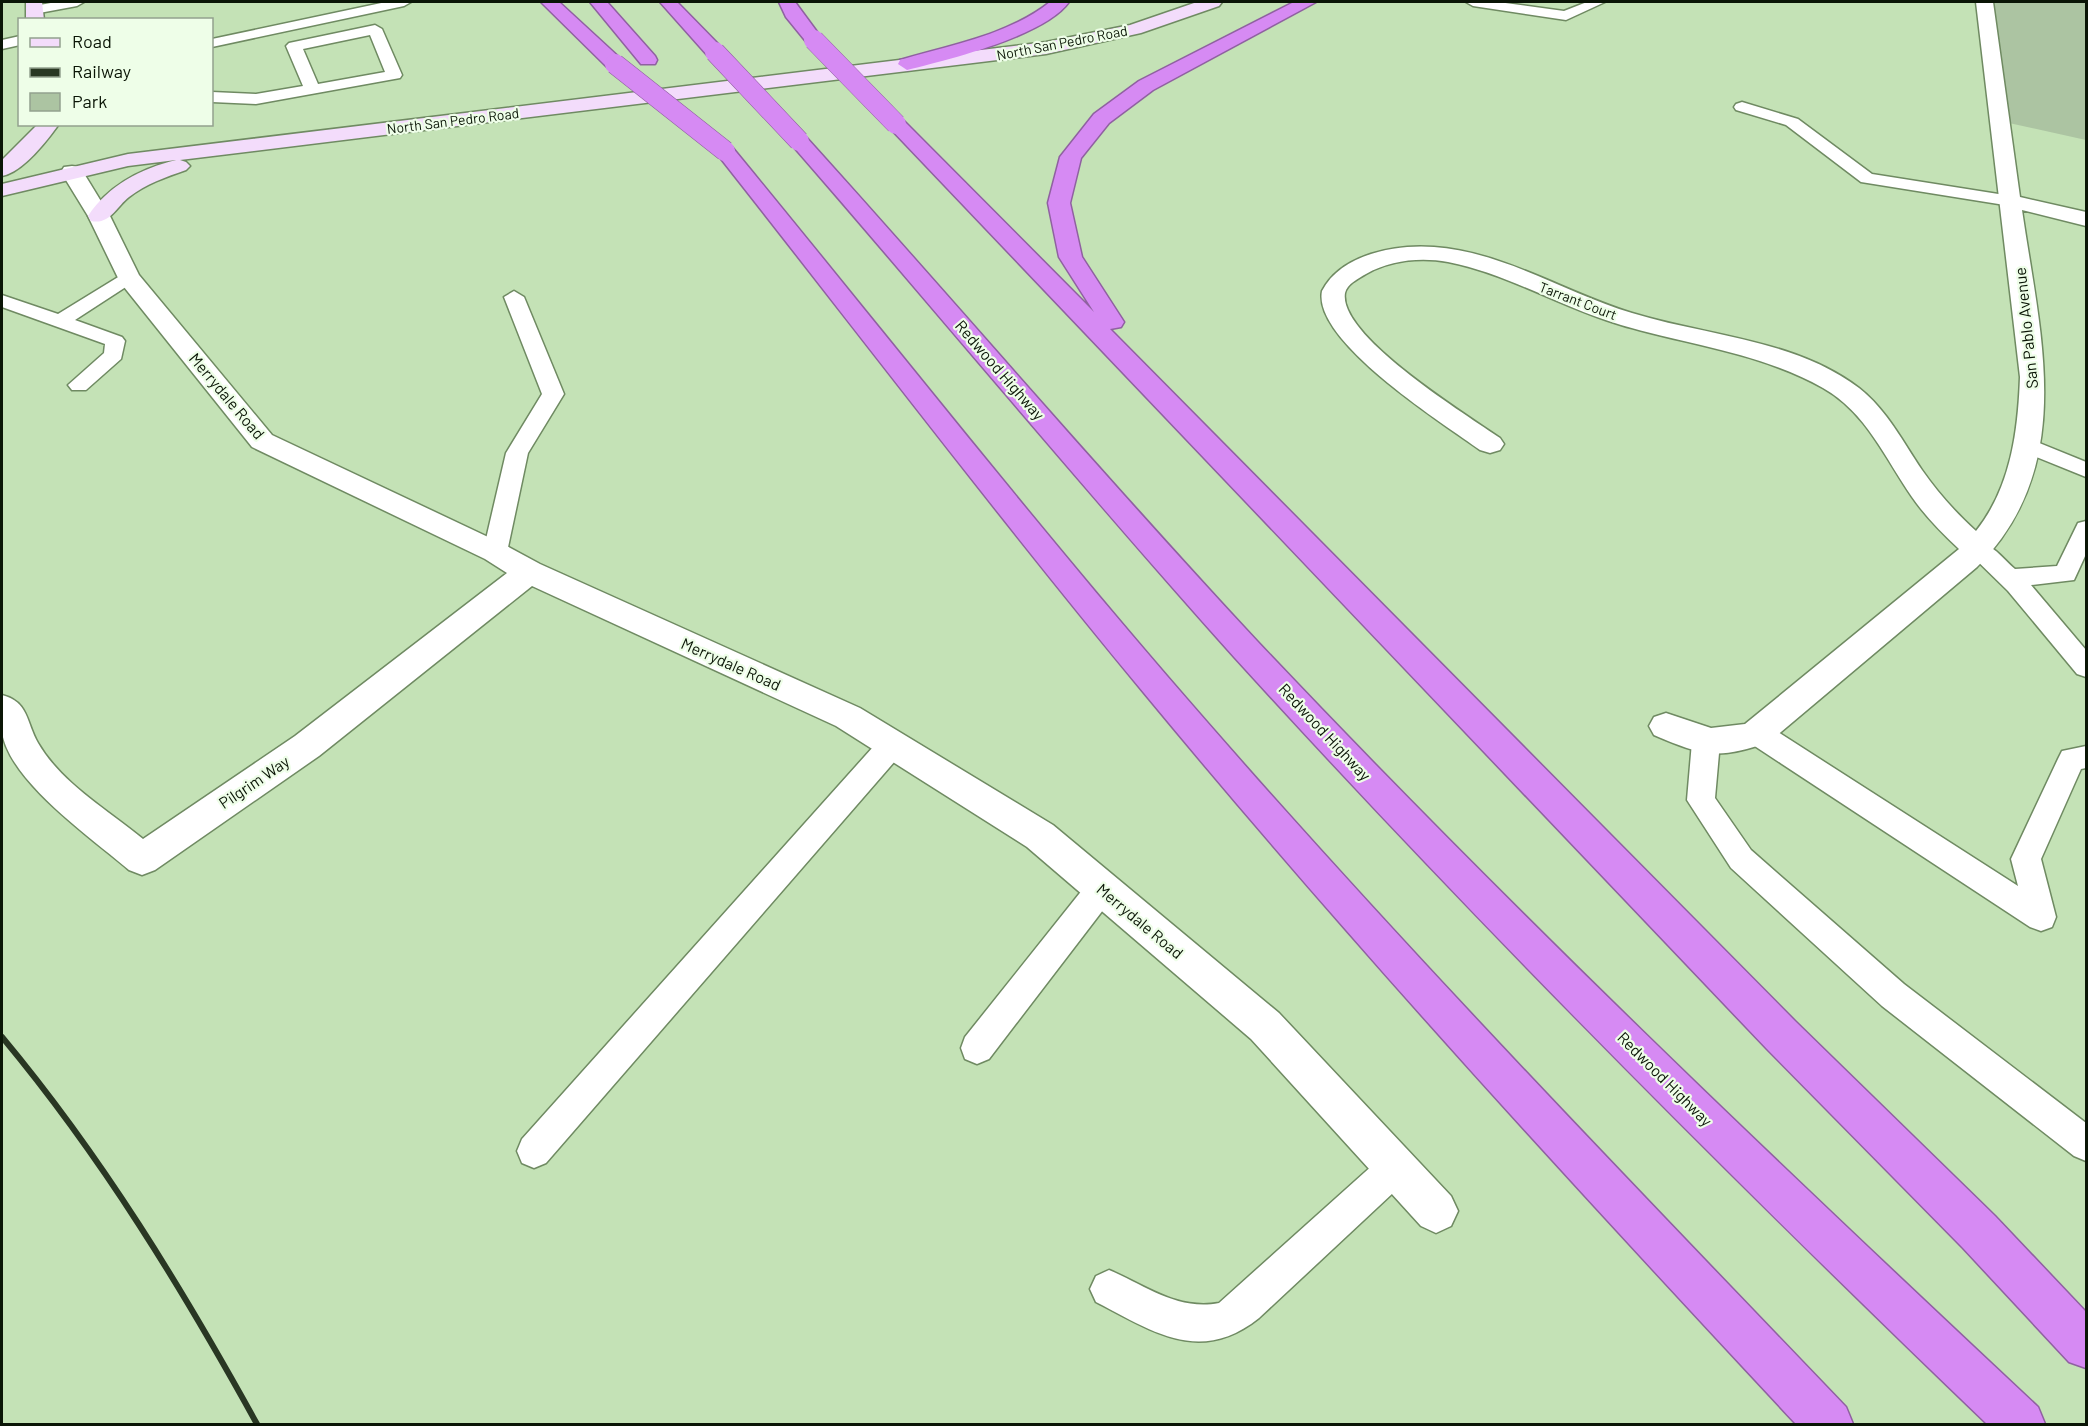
<svg xmlns="http://www.w3.org/2000/svg" width="2088" height="1426" font-family="Barlow,sans-serif">
  <style>
    .green { fill: #acc4a2 }
    .lines { fill: none; stroke-linecap: round; stroke-linejoin: round }
    .service-casing { stroke: #6f8a62; stroke-width: 3 }
    .minor-casing { stroke: #6f8a62; stroke-width: 3 }
    .secondary-casing { stroke: #6f8a62; stroke-width: 3 }
    .motorway-casing { stroke: #8f61a0; stroke-width: 3 }
    .service { fill: #fff; fill-rule: evenodd }
    .minor { fill: #fff; fill-rule: evenodd }
    .secondary { fill: #f3dcfb; fill-rule: evenodd }
    .motorway { fill: #d68af3; fill-rule: evenodd }
    .rail { stroke: #293723; stroke-width: 6 }
    .motorway-bridge-casing { stroke: #8f61a0; stroke-width: 21; stroke-linecap: butt }
    .motorway-bridge { stroke: #d68af3; stroke-width: 20 }
    .labels { text-anchor: middle; stroke-width: 4.5; stroke-linejoin: round; paint-order: stroke }
    .far-street-label { font-size: 14px; fill: #0a1506; stroke: #eefee8 }
    .street-label { font-size: 16px; fill: #0a1506; stroke: #eefee8 }
  </style>
  <rect width="100%" height="100%" fill="#c4e2b6"/>
  <!-- green -->
  <path class="green" d="M1984 2H2086V140L2000 121Z"/>
  <g class="lines">
    <!-- service casing -->
    <g class="service-casing">
      <path id="service" d="M56 2H84L77 6 34 14 27 10 29 7Z
        M386 2H411L404 6 212 47V39Z
        M1466 2H1498L1564 11 1587 2H1605L1566 20 1473 6Z
        M375 25 382 29 402 75 400 78 256 104 212 102V92L256 94 303 86 286 46 289 43ZM370 35 385 72 318 84 303 49Z
        M20 36V45L2 49V40Z
        M1742 102 1798 119 1872 174 2011 196 2020 201 2011 206 1861 182 1786 125 1736 110 1734 107 1736 104Z
        M128 271 138 277 135 281 75 320 122 337 125 341 121 359 86 390H72L68 385 104 353 105 344 2 307V295L58 314Z
        M514 291 524 297 564 394 528 453 507 552 504 558 495 561 486 558 483 552 506 453 542 394 504 297Z
        M2027 438 2086 462V477L2019 450 2016 445 2019 440Z
        M2086 521V554L2074 580 2031 585 2086 650V677L2077 674 2008 591 1965 549 1968 543C1988 537 2001 557 2015 569L2057 566 2078 523Z
        M1757 722 1767 725 2018 886 2011 859 2058 759 2062 751 2086 746V768L2081 769 2041 859 2056 917 2052 927 2041 931 2030 927 1747 741 1743 733 1747 725Z
        M1706 731 1716 734 1720 742 1715 798 1751 850 1904 984 2086 1123V1161L2074 1156 1882 1006 1731 868 1687 800 1692 742 1696 734Z
        M892 734 902 737 906 745 902 753 546 1163 534 1168 522 1163 517 1151 522 1139 882 737Z
        M1102 875 1113 879 1117 888 1113 897 989 1059 977 1064 965 1059 961 1048 965 1037 1091 879Z
        M1396 1149 1408 1155 1414 1167 1408 1179 1259 1318C1200 1365 1154 1332 1096 1302L1090 1289 1096 1276 1109 1270C1145 1285 1177 1311 1219 1303L1384 1155Z"/>
    </g>
    <!-- minor casing -->
    <g class="minor-casing">
      <path id="minor" d="M1976 2H1993L2020 197 2086 212V226L2022 210C2040 335 2078 466 1977 567L1769 742C1718 760 1703 756 1654 735L1649 726 1654 717 1666 713 1711 728 1745 724 1959 549C1942 533 1925 516 1912 497 1885 458 1866 412 1823 388 1762 353 1688 345 1621 325 1562 308 1509 274 1448 262 1421 257 1390 260 1366 274 1359 278 1347 284 1345 293 1338 336 1467 415 1500 438L1504 444 1500 450 1490 453 1480 450C1444 424 1312 341 1322 291 1341 254 1396 244 1434 247 1504 252 1566 293 1632 313 1706 336 1795 339 1859 388 1887 410 1903 442 1922 470 1938 493 1956 513 1976 531 2011 487 2018 431 2020 377Z
        M72 166 80 167 110 216 139 275 272 435 505 545 540 564 860 708 1053 825 1279 1013 1451 1196 1458 1211 1451 1226 1436 1233 1421 1226 1251 1039 1027 847 836 726 532 586 319 756 155 870 142 875 129 870C93 839 9 781 2 732 0 721 2 707 2 695 29 702 26 722 38 743 61 783 108 810 143 839L295 736 507 573 485 559 252 447 120 282 88 216 61 172 64 167Z"/>
    </g>
    <!-- secondary casing -->
    <g class="secondary-casing">
      <path id="secondary" d="M26 2H42L44 20H26Z
        M1197 2H1222L1219 6 1141 33 1046 54 180 160 186 162 190 166 186 170C166 177 146 184 129 197 116 207 110 225 91 221L88 216C109 185 140 169 176 160L128 166 2 196V184L128 154 1046 42 1130 25Z
        M38 124H59C46 142 23 172 2 176V160Z"/>
    </g>
    <!-- motorway casing -->
    <g class="motorway-casing">
      <path id="motorway" d="M541 2H559L622 60 624 64 622 68H608Z
        M590 2H607L655 56 657 60 655 64H641Z
        M660 2H677L722 48 724 52 722 56H708Z
        M779 2H795L823 40 820 44H808L786 17Z
        M1050 2H1069C1045 36 947 60 907 70L898 64 900 60C950 45 1009 35 1050 2Z
        M1294 2H1316L1153 90 1109 123 1081 158 1070 203 1082 257 1124 322 1121 327 1110 329 1795 1021 1995 1216 2086 1312V1368L2069 1362 1963 1248 1767 1049 886 124 889 120H903L1094 312 1059 257 1048 203 1060 157 1094 114 1139 81Z
        M799 135 806 137C957 304 1103 476 1257 641 1507 906 1772 1158 2038 1407L2045 1424H1987C1729 1176 1476 923 1235 658 1084 490 940 315 792 145L789 141 792 137Z
        M725 145 732 147C877 323 1018 503 1167 676 1384 928 1616 1167 1846 1407L1853 1424H1796C1574 1186 1352 945 1144 693 998 517 860 335 718 155L715 151 718 147Z"/>
    </g>
    <!-- service -->
    <use href="#service" class="service"/>
    <!-- minor -->
    <use href="#minor" class="minor"/>
    <!-- secondary -->
    <use href="#secondary" class="secondary"/>
    <!-- motorway -->
    <use href="#motorway" class="motorway"/>
    <!-- rail -->
    <path class="rail" d="M2 1037C102 1157 182 1288 257 1424"/>
    <!-- motorway-bridge casing -->
    <g class="motorway-bridge-casing">
      <path id="motorway-bridge" d="M814 40 896 124
        M715 52 799 141
        M615 64 725 151"/>
    </g>
    <!-- motorway-bridge -->
    <use href="#motorway-bridge" class="motorway-bridge"/>
  </g>
  <g class="labels">
    <!-- far-street labels -->
    <g class="far-street-label">
      <text transform="translate(1062 43) rotate(-11)" y="5">North San Pedro Road</text>
      <text transform="translate(453 121) rotate(-7)" y="5">North San Pedro Road</text>
      <text transform="translate(1578 301) rotate(21)" y="5">Tarrant Court</text>
    </g>
    <!-- street labels -->
    <g class="street-label">
      <text transform="translate(2026 328) rotate(-96)" y="6">San Pablo Avenue</text>
      <text transform="translate(1000 370) rotate(49)" y="6">Redwood Highway</text>
      <text transform="translate(227 396) rotate(50)" y="6">Merrydale Road</text>
      <text transform="translate(731 664) rotate(24)" y="6">Merrydale Road</text>
      <text transform="translate(1325 732) rotate(47)" y="6">Redwood Highway</text>
      <text transform="translate(254 782) rotate(-34)" y="6">Pilgrim Way</text>
      <text transform="translate(1140 921) rotate(40)" y="6">Merrydale Road</text>
      <text transform="translate(1665 1079) rotate(45)" y="6">Redwood Highway</text>
    </g>
  </g>
  <!-- border -->
  <rect width="2088" height="1426" fill="none" stroke="#0a1506" stroke-width="6"/>
  <!-- legend -->
  <rect x="18" y="18" width="195" height="108" fill="#eefee8" stroke="#93a18e" stroke-width="1.5"/>
  <rect x="30" y="38" width="30" height="9" fill="#f3dcfb" stroke="#93a18e" stroke-width="1.5"/>
  <text x="72" y="48" font-size="18" fill="#0a1506">Road</text>
  <rect x="30" y="68" width="30" height="9" fill="#293723" stroke="#93a18e" stroke-width="1.5"/>
  <text x="72" y="78" font-size="18" fill="#0a1506">Railway</text>
  <rect x="30" y="93" width="30" height="18" fill="#acc4a2" stroke="#93a18e" stroke-width="1.5"/>
  <text x="72" y="108" font-size="18" fill="#0a1506">Park</text>
</svg>
